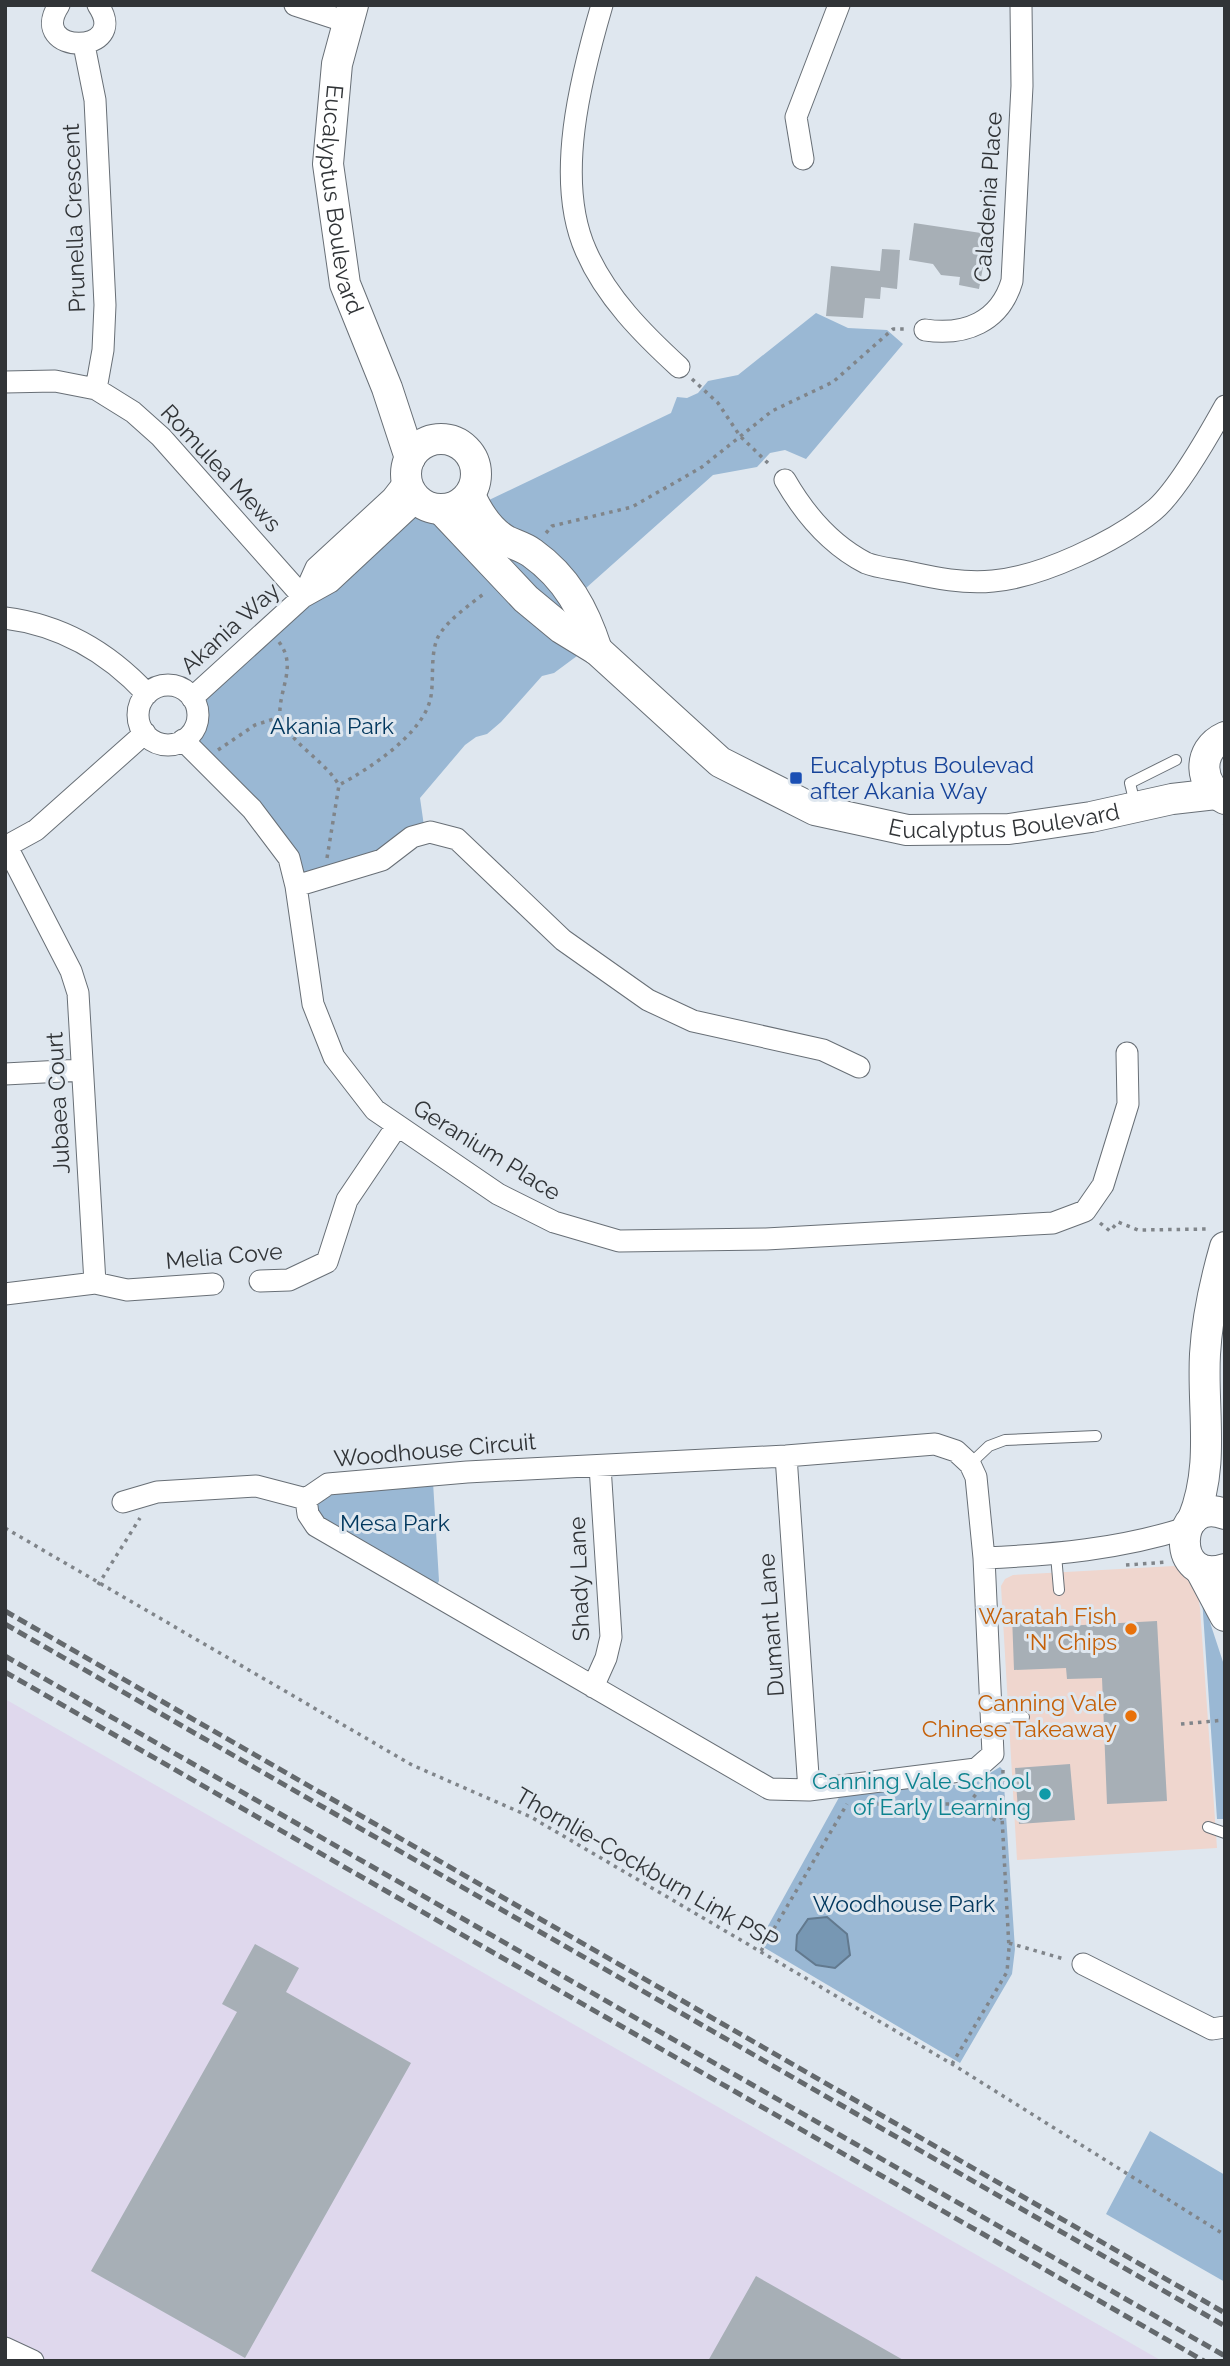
<svg xmlns="http://www.w3.org/2000/svg" width="1230" height="2366" font-family="Raleway,sans-serif">
  <style>
    .commercial { fill: #efd6ce }
    .industrial { fill: #dfd8ed }
    .green { fill: #9ab8d4 }
    .water { fill: #7797b3; stroke: #62798e; stroke-width: 2 }
    .building { fill: #a7afb6 }
    .lines { fill: none; stroke-linecap: round; stroke-linejoin: round }
    .lane-casing { stroke: #686f76; stroke-width: 12 }
    .street-casing { stroke: #686f76; stroke-width: 23 }
    .secondary-casing { stroke: #686f76; stroke-width: 32 }
    .path { stroke: #80858a; stroke-width: 3.5; stroke-dasharray: 3.5 5; stroke-linecap: butt }
    .lane { stroke: #fff; stroke-width: 10 }
    .street { stroke: #fff; stroke-width: 21 }
    .secondary { stroke: #fff; stroke-width: 30 }
    .rail { stroke: #64696d; stroke-width: 5; stroke-dasharray: 10 5; stroke-linecap: butt }
    .transit-dot { fill: #1a4fb4; stroke: #dfe7ef; stroke-width: 2.5 }
    .food-dot { fill: #e8710a; stroke: #dfe7ef; stroke-width: 2.5 }
    .culture-dot { fill: #0f9aa8; stroke: #dfe7ef; stroke-width: 2.5 }
    .labels { text-anchor: middle; stroke-width: 6; stroke-linejoin: round; paint-order: stroke }
    .street-label { font-size: 23px; fill: #313437; stroke: #dfe7ef }
    .park-label { font-size: 23px; fill: #01375d; stroke: #dfe7ef }
    .transit-label { font-size: 23px; fill: #164399; stroke: #dfe7ef; text-anchor: start }
    .food-label { font-size: 23px; fill: #c56008; stroke: #dfe7ef; text-anchor: end }
    .culture-label { font-size: 23px; fill: #0d838f; stroke: #dfe7ef; text-anchor: end }
  </style>
  <rect width="100%" height="100%" fill="#dfe7ef"/>
  <!-- commercial -->
  <path class="commercial" d="M1174 1566 1196 1583 1200 1608 1217 1848 1017 1860 1001 1586 1005 1579 1013 1575Z"/>
  <!-- industrial -->
  <path class="industrial" d="M5 1699 1162 2361H5Z"/>
  <!-- green -->
  <path class="green" d="M816 313 848 328 887 330 903 344 806 459 785 450 770 453 757 467 713 475 586 588 575 626 492 543 466 511 671 413 677 397 687 398 698 393 708 381 738 375Z
    M425 506 455 512 581 653 554 673 542 676 501 722 487 734 476 737 465 745 420 798 424 826 382 856 302 885 192 734 199 717 197 698Z
    M433 1482 439 1581 434 1589 324 1526 316 1507 322 1494Z
    M1202 1598 1225 1668V1819H1217Z
    M1000 1767 1003 1770 1015 1949 1012 1974 960 2063 758 1944 842 1792 908 1785H970Z
    M1150 2131 1225 2175V2282L1106 2214Z"/>
  <!-- water -->
  <path class="water" d="M827 1917 847 1934 850 1955 835 1968 816 1965 796 1950 797 1935 808 1919Z"/>
  <!-- building -->
  <path class="building" d="M914 223 981 233 976 266 983 267 979 289 959 285 960 277 941 275 933 264 909 260Z
    M882 249 900 250 897 289 881 287 880 299 865 298 863 318 826 316 831 266 880 271Z
    M1046 1614V1627L1157 1621 1167 1801 1107 1804 1102 1678 1067 1679 1066 1668 1014 1670 1012 1615Z
    M1070 1764 1075 1820 1019 1824 1015 1768Z
    M255 1944 299 1968 286 1992 411 2063 245 2358 91 2271 237 2012 222 2004Z
    M756 2276 905 2361H708Z"/>
  <g class="lines">
    <!-- lane casing -->
    <g class="lane-casing">
      <path id="lane" d="M1135 804 1130 783 1176 760
        M970 1464 989 1446 1005 1440 1096 1436
        M1056 1555 1059 1590
        M992 1718 1024 1717
        M1208 1827 1225 1833"/>
    </g>
    <!-- street casing -->
    <g class="street-casing">
      <path id="street" d="M59 5C26 56 132 56 98 5
        M295 5 347 22
        M602 5C581 77 554 180 586 251 606 297 643 334 679 367
        M84 45 95 100 105 305 103 350 96 389
        M803 159 796 117 839 5
        M925 330C965 336 1000 322 1012 281L1022 86 1021 5
        M5 382 55 381 96 389 133 412 161 437 303 597
        M785 480C804 513 831 545 866 563 878 568 895 569 908 572 935 578 964 584 993 581 1041 577 1115 542 1153 511 1176 493 1210 433 1225 406
        M303 597 316 568 392 498 406 480
        M5 618C61 625 109 653 147 694
        M138 715a30 30 0 1 1 60 0a30 30 0 1 1-60 0Z
        M192 698 303 597 330 582 418 500
        M183 740 252 809 289 858 296 886 313 1004 334 1057 375 1110 498 1194 554 1222 619 1241 766 1239 1053 1223 1085 1211 1103 1185 1128 1104 1127 1053
        M5 847 36 830 145 733
        M296 886 382 860 412 837 430 832 457 839 563 940 648 1000 693 1021 823 1050 859 1067
        M5 1074 82 1070
        M260 1281 289 1280 327 1262 347 1200 397 1126
        M95 1283 127 1290 213 1284
        M5 1294 95 1283 78 993 71 971 7 847
        M935 1444 956 1451 970 1464 976 1477 984 1558 993 1754 976 1769 809 1790 770 1789 316 1526 308 1514 306 1499 328 1484 467 1472 786 1456Z
        M786 1456 809 1790
        M123 1502 157 1492 256 1486 306 1499
        M984 1558C1054 1555 1120 1549 1186 1528
        M593 1687 606 1658 611 1637 600 1466
        M1083 1964 1212 2029 1225 2027
        M5 2348 33 2361"/>
    </g>
    <!-- secondary casing -->
    <g class="secondary-casing">
      <g id="secondary">
        <path id="s1" d="M353 5 337 64 328 164 345 284 387 388 410 458"/>
        <circle cx="441" cy="474" r="35"/>
        <path d="M470 495C478 513 489 531 507 541 515 545 524 547 532 553 567 578 584 610 597 650"/>
        <path id="s2" d="M441 509 526 599 561 628 597 650 720 762 815 810 907 830 1009 829 1091 817 1172 799 1216 794"/>
        <path d="M1225 737C1196 750 1199 786 1225 799"/>
        <path d="M1225 1514C1173 1494 1170 1587 1225 1569"/>
        <path d="M1193 1519C1215 1465 1202 1411 1205 1354 1207 1318 1215 1282 1225 1247"/>
        <path d="M1200 1569 1225 1616"/>
      </g>
    </g>
    <!-- path -->
    <path class="path" d="M692 379 718 403 740 436 771 466
      M546 533 552 526 632 507 702 467 772 411 833 382 893 329H907
      M279 642C298 667 278 689 280 717 292 745 323 759 339 785
      M218 750 255 725 280 717
      M1224 826 1225 825
      M327 858 339 785C369 769 425 733 431 696 434 678 430 654 438 637 447 620 471 604 486 592
      M1100 1223 1110 1231 1118 1222 1138 1230 1209 1229
      M5 1528 412 1765 531 1817 952 2064 1225 2235
      M1126 1565 1167 1562
      M98 1585 140 1518
      M1181 1724 1225 1720
      M869 1804H968L997 1821 1002 1817
      M968 1804 982 1787
      M1009 1943 1064 1959
      M761 1951 847 1804
      M952 2064 1007 1972 1009 1948 1002 1817 1003 1770"/>
    <!-- lane -->
    <use href="#lane" class="lane"/>
    <!-- street -->
    <use href="#street" class="street"/>
    <!-- secondary -->
    <use href="#secondary" class="secondary"/>
    <!-- rail -->
    <path class="rail" d="M5 1611 1225 2313
      M5 1624 1225 2326
      M5 1656 1225 2356
      M5 1672 1204 2361"/>
  </g>
  <!-- markers -->
  <rect class="transit-dot" x="789" y="771" width="14" height="14" rx="3.5"/>
  <g class="food-dot">
    <circle cx="1131" cy="1629" r="7"/>
    <circle cx="1131" cy="1716" r="7"/>
  </g>
  <circle class="culture-dot" cx="1045" cy="1794" r="7"/>
  <g class="labels">
    <!-- street labels -->
    <g class="street-label">
      <text transform="translate(988 197) rotate(-86)" y="8">Caladenia Place</text>
      <text dy="8" stroke="none"><textPath href="#s1" startOffset="198">Eucalyptus Boulevard</textPath></text>
      <text transform="translate(74 218) rotate(-92)" y="8">Prunella Crescent</text>
      <text transform="translate(221 468) rotate(47)" y="8">Romulea Mews</text>
      <text transform="translate(230 628) rotate(-42)" y="8">Akania Way</text>
      <text dy="8" stroke="none"><textPath href="#s2" startOffset="676">Eucalyptus Boulevard</textPath></text>
      <text transform="translate(58 1103) rotate(-93)" y="8">Jubaea Court</text>
      <text transform="translate(487 1150) rotate(32)" y="8">Geranium Place</text>
      <text transform="translate(224 1256) rotate(-5)" y="8">Melia Cove</text>
      <text transform="translate(435 1450) rotate(-5)" y="8">Woodhouse Circuit</text>
      <text transform="translate(579 1579) rotate(-92)" y="8">Shady Lane</text>
      <text transform="translate(771 1625) rotate(-94)" y="8">Dumant Lane</text>
      <text transform="translate(647 1868) rotate(30)" y="8">Thornlie-Cockburn Link PSP</text>
    </g>
    <!-- park labels -->
    <g class="park-label">
      <text x="332" y="734">Akania Park</text>
      <text x="395" y="1531">Mesa Park</text>
      <text x="904" y="1912">Woodhouse Park</text>
    </g>
    <!-- transit labels -->
    <g class="transit-label">
      <text x="810" y="773">Eucalyptus Boulevad<tspan x="810" dy="26">after Akania Way</tspan></text>
    </g>
    <!-- food labels -->
    <g class="food-label">
      <text x="1117" y="1624">Waratah Fish<tspan x="1117" dy="26">'N' Chips</tspan></text>
      <text x="1117" y="1711">Canning Vale<tspan x="1117" dy="26">Chinese Takeaway</tspan></text>
    </g>
    <!-- culture labels -->
    <g class="culture-label">
      <text x="1031" y="1789">Canning Vale School<tspan x="1031" dy="26">of Early Learning</tspan></text>
    </g>
  </g>
  <!-- border -->
  <rect width="1230" height="2366" fill="none" stroke="#313437" stroke-width="14"/>
</svg>
